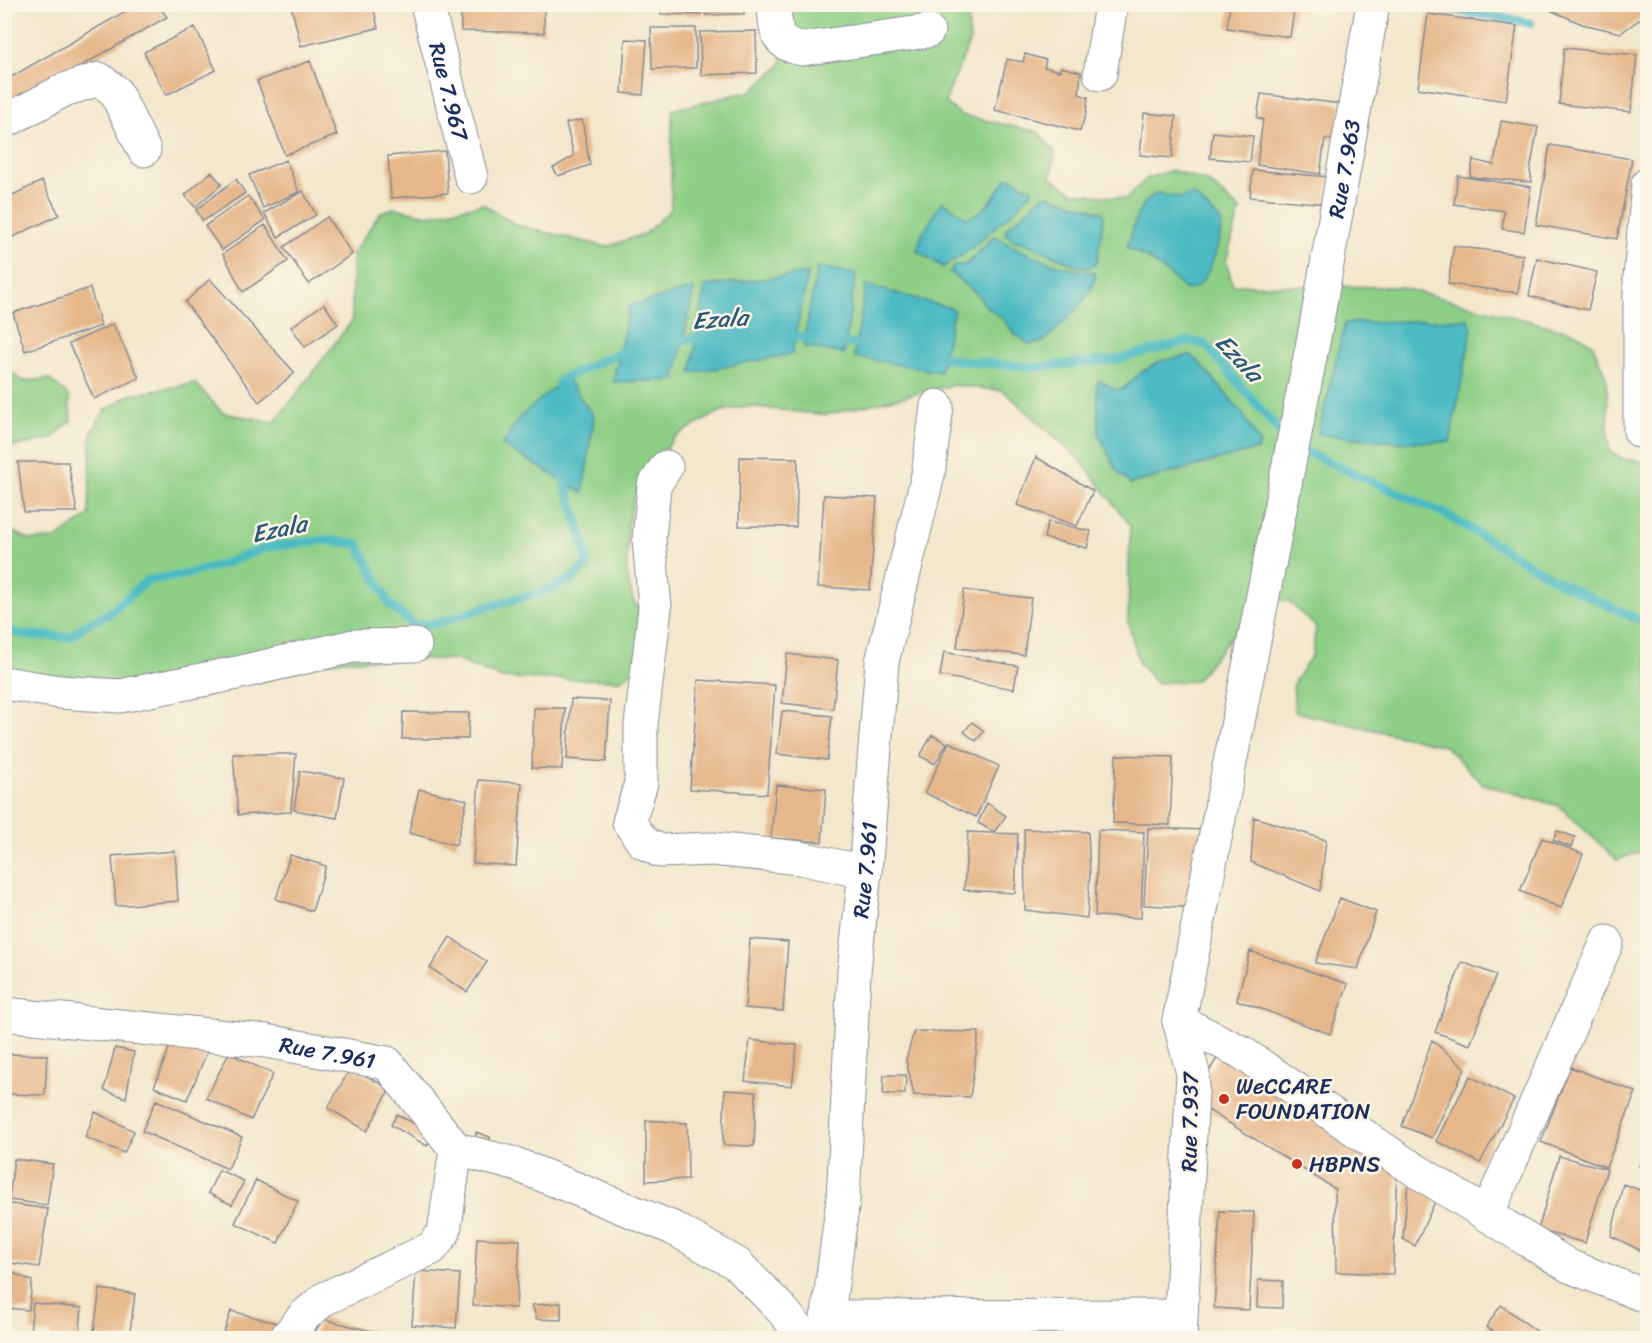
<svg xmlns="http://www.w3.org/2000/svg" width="1652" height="1343" font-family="Sriracha,sans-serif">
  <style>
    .green { fill: #8ecf86; stroke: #547f72; stroke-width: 1.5; fill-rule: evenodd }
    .water { fill: #4cbac3; stroke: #347490; stroke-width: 1.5 }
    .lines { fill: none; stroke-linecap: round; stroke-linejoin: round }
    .stream { stroke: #4cbac3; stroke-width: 9 }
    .building { fill: #e6b78b }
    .minor-casing { stroke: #878b95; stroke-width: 35 }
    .minor { stroke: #fff; stroke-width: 33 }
    .poi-dot { fill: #c8321e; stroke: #fcf5e5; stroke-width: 2 }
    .labels { text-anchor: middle; stroke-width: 5; stroke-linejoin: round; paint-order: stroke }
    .street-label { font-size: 22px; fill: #1b2f5e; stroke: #fcf5e5 }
    .poi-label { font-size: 22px; fill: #1b2f5e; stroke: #fcf5e5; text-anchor: start }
    .water-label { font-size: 24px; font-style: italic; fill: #2a597c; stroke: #fcf5e5 }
  </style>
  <rect width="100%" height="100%" fill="#fcf5e5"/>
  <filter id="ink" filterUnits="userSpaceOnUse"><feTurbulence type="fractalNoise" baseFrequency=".0167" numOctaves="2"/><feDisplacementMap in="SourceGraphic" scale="12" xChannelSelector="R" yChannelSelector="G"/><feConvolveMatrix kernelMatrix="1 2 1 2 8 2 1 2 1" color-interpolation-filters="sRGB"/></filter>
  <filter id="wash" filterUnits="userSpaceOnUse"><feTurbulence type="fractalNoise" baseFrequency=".008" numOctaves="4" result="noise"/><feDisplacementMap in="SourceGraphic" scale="24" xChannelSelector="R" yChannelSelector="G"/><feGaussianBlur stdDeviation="1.35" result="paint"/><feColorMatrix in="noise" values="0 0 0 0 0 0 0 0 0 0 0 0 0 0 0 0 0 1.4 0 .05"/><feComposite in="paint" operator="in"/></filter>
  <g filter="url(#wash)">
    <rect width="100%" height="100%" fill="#f3e7cc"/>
    <!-- green -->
    <path class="green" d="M789 5H967L970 40 945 102 961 115 1038 132 1055 152 1051 178 1073 192 1126 199 1146 179 1172 170 1210 183 1240 210 1226 261 1233 285 1399 287 1576 333 1593 345 1607 380 1609 451 1623 459 1647 462V849L1617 860 1559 806 1483 784 1445 746 1295 712 1293 684 1312 655 1316 627 1288 601 1262 599 1195 681 1156 683 1139 663 1128 622 1130 525 1081 461 1004 391 953 385 826 415 747 406 721 411 676 436 643 477 633 500 628 525 627 576 634 603 667 635 655 657 621 680 502 678 453 659 346 660 261 672 199 699 93 704 5 679 4 525 6 528 30 540 56 539 89 515 91 434 105 410 130 395 195 383 223 413 275 422 352 321V254L381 212 395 208 428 215 483 204 516 225 607 247 646 233 671 209 672 110 751 91 781 65ZM1007 178 1026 197 1020 205 966 253 943 267 917 251 948 204 967 218C987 212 996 194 1007 178ZM1157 194 1181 198 1204 275 1196 287 1187 290C1180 287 1177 282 1172 277 1158 264 1143 255 1127 247ZM1048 195 1102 212 1090 268 1080 267 1023 242 1015 241 1005 233 1007 228 1043 196ZM995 237C1024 254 1060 269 1094 273L1092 288 1079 307 1043 342 1014 333 1002 318 987 307 976 293 951 272 954 266 966 264ZM1143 371 1260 444 1258 449 1130 484 1099 408 1097 383 1100 381 1114 389H1123ZM1318 434 1450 442H1397Z
      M5 367 22 381 49 379 69 396 71 421 51 439 12 447 5 462Z"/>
    <!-- water -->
    <path class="water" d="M1007 178H1011L1033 190 1020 205 966 253 943 267 917 251 921 237 942 201 967 218C987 212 996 194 1007 178Z
      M1157 193 1181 198 1194 195 1221 221C1222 238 1210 277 1196 287 1193 289 1190 289 1187 290 1180 287 1177 282 1172 277 1158 265 1144 255 1127 247 1134 228 1137 203 1157 193Z
      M1048 195 1102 212 1104 216 1097 261C1093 269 1089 268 1080 267L1023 242 1015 241 1005 233 1007 228 1043 196Z
      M995 236C1024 254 1060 269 1094 273L1096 276 1092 288 1079 307 1043 342 1029 344 1014 333 1002 318 987 307 976 293 950 272 954 266 967 264Z
      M817 267 856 274 844 354 803 346Z
      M808 273 792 354 691 373 705 286Z
      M866 285 954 309 940 372 854 357Z
      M694 288 675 380 613 382 629 306Z
      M1468 319 1472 328 1450 442H1397L1318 434 1345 323Z
      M1190 355 1199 362 1242 413 1260 443 1258 449 1130 484 1117 471 1099 435 1097 383 1100 381 1114 389H1123L1143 371 1160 361Z
      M566 377 594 417 583 493 502 445 519 418Z"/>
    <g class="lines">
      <!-- stream -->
      <path class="stream" d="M1421 4 1531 23
        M783 335 817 339
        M834 341 868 346
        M673 342 707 337
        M932 356 972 362 1034 367 1114 360 1188 341 1205 344 1287 440
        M558 392 560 380 618 353 630 350
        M1296 450 1309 453 1445 514 1564 585 1648 624
        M4 630 24 635 70 637 85 625 108 614 148 580 183 575 224 564 267 547 326 540 358 544 390 605 415 626 440 622 493 605 538 593 572 579 587 564 582 538 562 471"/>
    </g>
    <g id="blocks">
      <!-- building -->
      <path class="building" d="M138 4H157L167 17 4 110V81Z
        M461 4H544V33L461 31Z
        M661 4H701V15L661 14Z
        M1230 4H1295L1290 37 1227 28Z
        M1551 4H1648V13L1621 33 1582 24 1550 10Z
        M291 5H373L378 28 301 46Z
        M705 5H744V14L705 15Z
        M1428 14 1517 26 1506 101 1418 88Z
        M195 27 216 70 166 95 144 52Z
        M651 28H696V68L652 69Z
        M756 31 757 73 701 75 700 32Z
        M625 39 647 40 643 95 622 93Z
        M1564 48 1637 55 1631 112 1559 104Z
        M1025 54 1046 60 1044 67 1060 71 1061 67 1081 72 1079 94 1088 97 1086 114 1080 131 995 110 1007 59 1023 62Z
        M310 61 337 135 285 155 257 81Z
        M1261 94 1341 104 1336 140 1325 139 1320 174 1257 165 1263 119 1257 118Z
        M1144 113 1176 116 1172 158 1140 155Z
        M582 120 590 165 558 176 553 168 574 156 566 123Z
        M1501 121 1538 127 1530 171 1532 182 1470 177 1473 160 1494 165Z
        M1213 132 1253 136 1250 162 1210 158Z
        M1550 145 1632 159 1617 239 1536 225Z
        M445 151 448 193 391 198 388 156Z
        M286 160 299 192 263 208 249 175Z
        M1253 170 1329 177 1326 204 1250 197Z
        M211 172 222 184 195 207 185 195Z
        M1458 176 1531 187 1524 232 1502 229 1504 211 1454 204Z
        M236 179 245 193 203 221 196 210Z
        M42 181 59 215 7 240 4 235V199Z
        M303 191 316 215 278 237 264 213Z
        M248 196 265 220 222 250 205 226Z
        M327 217 352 254 309 284 284 247Z
        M265 225 288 261 243 292 223 254Z
        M1454 246 1523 255 1518 293 1448 284Z
        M1537 258 1597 272 1588 310 1529 296Z
        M210 279 295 373 259 402 185 302Z
        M90 288 101 326 25 351 13 313Z
        M324 304 338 324 305 347 291 327Z
        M113 324 139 378 94 399 69 344Z
        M740 457 798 458 796 527 739 526Z
        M1036 457 1093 491 1077 526 1017 505Z
        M18 462H68L77 512H24Z
        M824 495 877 498 870 590 818 587Z
        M1048 522 1091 531 1087 548 1044 538Z
        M964 590 1031 598 1024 655 957 648Z
        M944 652 1018 666 1014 689 940 676Z
        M787 654 838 660 833 709 782 703Z
        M698 680 775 685 767 794 690 789Z
        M571 699 610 701 606 762 567 759Z
        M534 708H565L562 769 532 768Z
        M782 711 832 716 827 760 777 754Z
        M403 712 469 713 468 739H402Z
        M972 722 984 731 976 741 964 732Z
        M932 735 947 743 935 764 920 756Z
        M949 742 999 766 976 817 925 793Z
        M233 754H296L291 812 238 815Z
        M1116 755 1173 757 1170 825 1113 823Z
        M300 771 344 778 337 818 294 810Z
        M479 780 522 783 516 866 473 863Z
        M776 785 826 789 822 842 771 838Z
        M419 789 467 800 456 845 409 833Z
        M987 803 1006 816 994 832 978 823Z
        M1254 817 1326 840 1320 891 1251 862Z
        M1148 828 1204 830 1200 908 1144 905Z
        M1024 829 1088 832 1090 874 1087 918 1025 910Z
        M1098 830 1144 832 1141 918 1095 916Z
        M1557 831 1575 837 1571 847 1553 840Z
        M968 832 1018 834 1015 893 964 890Z
        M1542 838 1583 854 1561 908 1520 891Z
        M175 851 178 901 116 906 112 856Z
        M290 855 326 866 312 911 276 899Z
        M1340 898 1376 912 1358 969 1315 963Z
        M450 937 487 962 467 992 430 968Z
        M750 939 788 942 783 1011 745 1008Z
        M1250 951 1348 984 1330 1034 1237 1000Z
        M1462 962 1496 975 1470 1045 1435 1032Z
        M914 1031 979 1032 970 1097 914 1095 906 1060Z
        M174 1036 208 1050 187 1100 154 1087Z
        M750 1040 797 1045 792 1086 745 1081Z
        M1432 1040 1465 1068 1432 1138 1402 1126Z
        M115 1048 134 1052 126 1098 104 1090Z
        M1223 1048 1397 1166 1393 1274 1336 1272 1335 1189 1192 1100Z
        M229 1053 273 1074 251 1120 206 1098Z
        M4 1054 47 1055 45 1095 4 1094Z
        M351 1067 390 1089 367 1131 328 1108Z
        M1570 1067 1636 1092 1606 1167 1541 1142Z
        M884 1075H906L905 1094H883Z
        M1470 1076 1514 1099 1480 1163 1436 1141Z
        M725 1090 756 1092 754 1146 723 1145Z
        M156 1100 242 1137 228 1169 142 1131Z
        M95 1112 134 1131 124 1153 85 1137Z
        M397 1114 434 1135 427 1146 391 1125Z
        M646 1120 687 1123 688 1179 646 1181Z
        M476 1132 490 1137 489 1148 476 1142Z
        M1648 1148V1168L1639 1166Z
        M1559 1156 1607 1169 1585 1243 1538 1230Z
        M14 1159 53 1164 47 1205 9 1200Z
        M219 1170 244 1181 232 1205 208 1193Z
        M256 1180 298 1201 278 1243 235 1223Z
        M1408 1183 1437 1197 1415 1246 1403 1239Z
        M1623 1184 1648 1193V1258L1644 1257 1642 1251 1611 1236Z
        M4 1203 48 1209 39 1267 4 1262Z
        M1220 1211 1254 1212 1249 1310 1214 1308Z
        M477 1238 520 1240 516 1308 473 1305Z
        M416 1271 460 1274 456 1328 412 1325Z
        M13 1273 32 1281 29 1310 4 1308V1275Z
        M1258 1280 1283 1281 1282 1308 1257 1307Z
        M100 1289 135 1294 129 1338H93Z
        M33 1303 82 1308 79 1338H51V1334L30 1332Z
        M561 1303V1320L537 1319 532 1305Z
        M1501 1305 1546 1338H1503L1486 1327Z
        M231 1311 277 1323 272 1338H222Z
        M322 1319 392 1336 391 1338H312Z"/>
    </g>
  </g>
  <g filter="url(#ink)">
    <use href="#blocks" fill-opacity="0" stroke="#878b95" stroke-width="1.5"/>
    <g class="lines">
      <!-- minor casing -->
      <g class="minor-casing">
        <g id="minor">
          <path id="s1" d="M427 4 471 177"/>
          <path d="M774 4C776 29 773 44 802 49L928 31"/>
          <path d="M1100 74 1111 4"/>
          <path d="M4 122 64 90 99 79 115 91 144 150"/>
          <path d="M1640 431V278L1648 184"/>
          <path d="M666 467 654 486 649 539 655 608 641 725V783L629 822 643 842 660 851 712 849 800 858 865 872"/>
          <path d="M4 683 60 692 120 696 237 673 353 646 415 645"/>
          <path id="s2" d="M4 1014 266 1041 387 1063 456 1149 515 1164 673 1228 737 1264 783 1311 805 1338"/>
          <path id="s3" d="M1179 1021 1315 332 1373 4"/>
          <path d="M1487 1215 1607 942"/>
          <path d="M827 1317 1180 1316"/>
          <path d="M286 1338 304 1316 324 1299 432 1248 444 1232 456 1149"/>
          <path id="s4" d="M825 1338 843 1200 854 971 865 872 882 662 928 475 937 406"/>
          <path d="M1180 1338 1193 1073 1179 1021 1241 1052 1398 1159 1569 1266 1648 1297"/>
        </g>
      </g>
      <!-- minor -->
      <use href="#minor" class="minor"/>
    </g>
  </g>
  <!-- markers -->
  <g class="poi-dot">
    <circle cx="1224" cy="1099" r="6"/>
    <circle cx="1297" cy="1164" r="6"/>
  </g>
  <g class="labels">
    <!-- street labels -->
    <g class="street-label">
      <text dy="8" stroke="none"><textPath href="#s1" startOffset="90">Rue 7.967</textPath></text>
      <text dy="8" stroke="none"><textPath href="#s3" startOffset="868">Rue 7.963</textPath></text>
      <text dy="8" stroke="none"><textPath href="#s4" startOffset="470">Rue 7.961</textPath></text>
      <text dy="8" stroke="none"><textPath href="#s2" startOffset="326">Rue 7.961</textPath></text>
      <text transform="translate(1189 1122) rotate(-89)" y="8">Rue 7.937</text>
    </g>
    <!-- poi labels -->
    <g class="poi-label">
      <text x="1236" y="1094">WeCCARE<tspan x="1236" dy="25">FOUNDATION</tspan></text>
      <text x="1309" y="1172">HBPNS</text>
    </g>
    <!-- water labels -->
    <g class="water-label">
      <text transform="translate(720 319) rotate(-4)" y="8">Ezala</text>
      <text transform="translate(1239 358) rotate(46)" y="8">Ezala</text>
      <text transform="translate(279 529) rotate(-12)" y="8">Ezala</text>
    </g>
  </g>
  <!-- margin -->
  <rect width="1652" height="1343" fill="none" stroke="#fcf5e5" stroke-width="24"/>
</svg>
